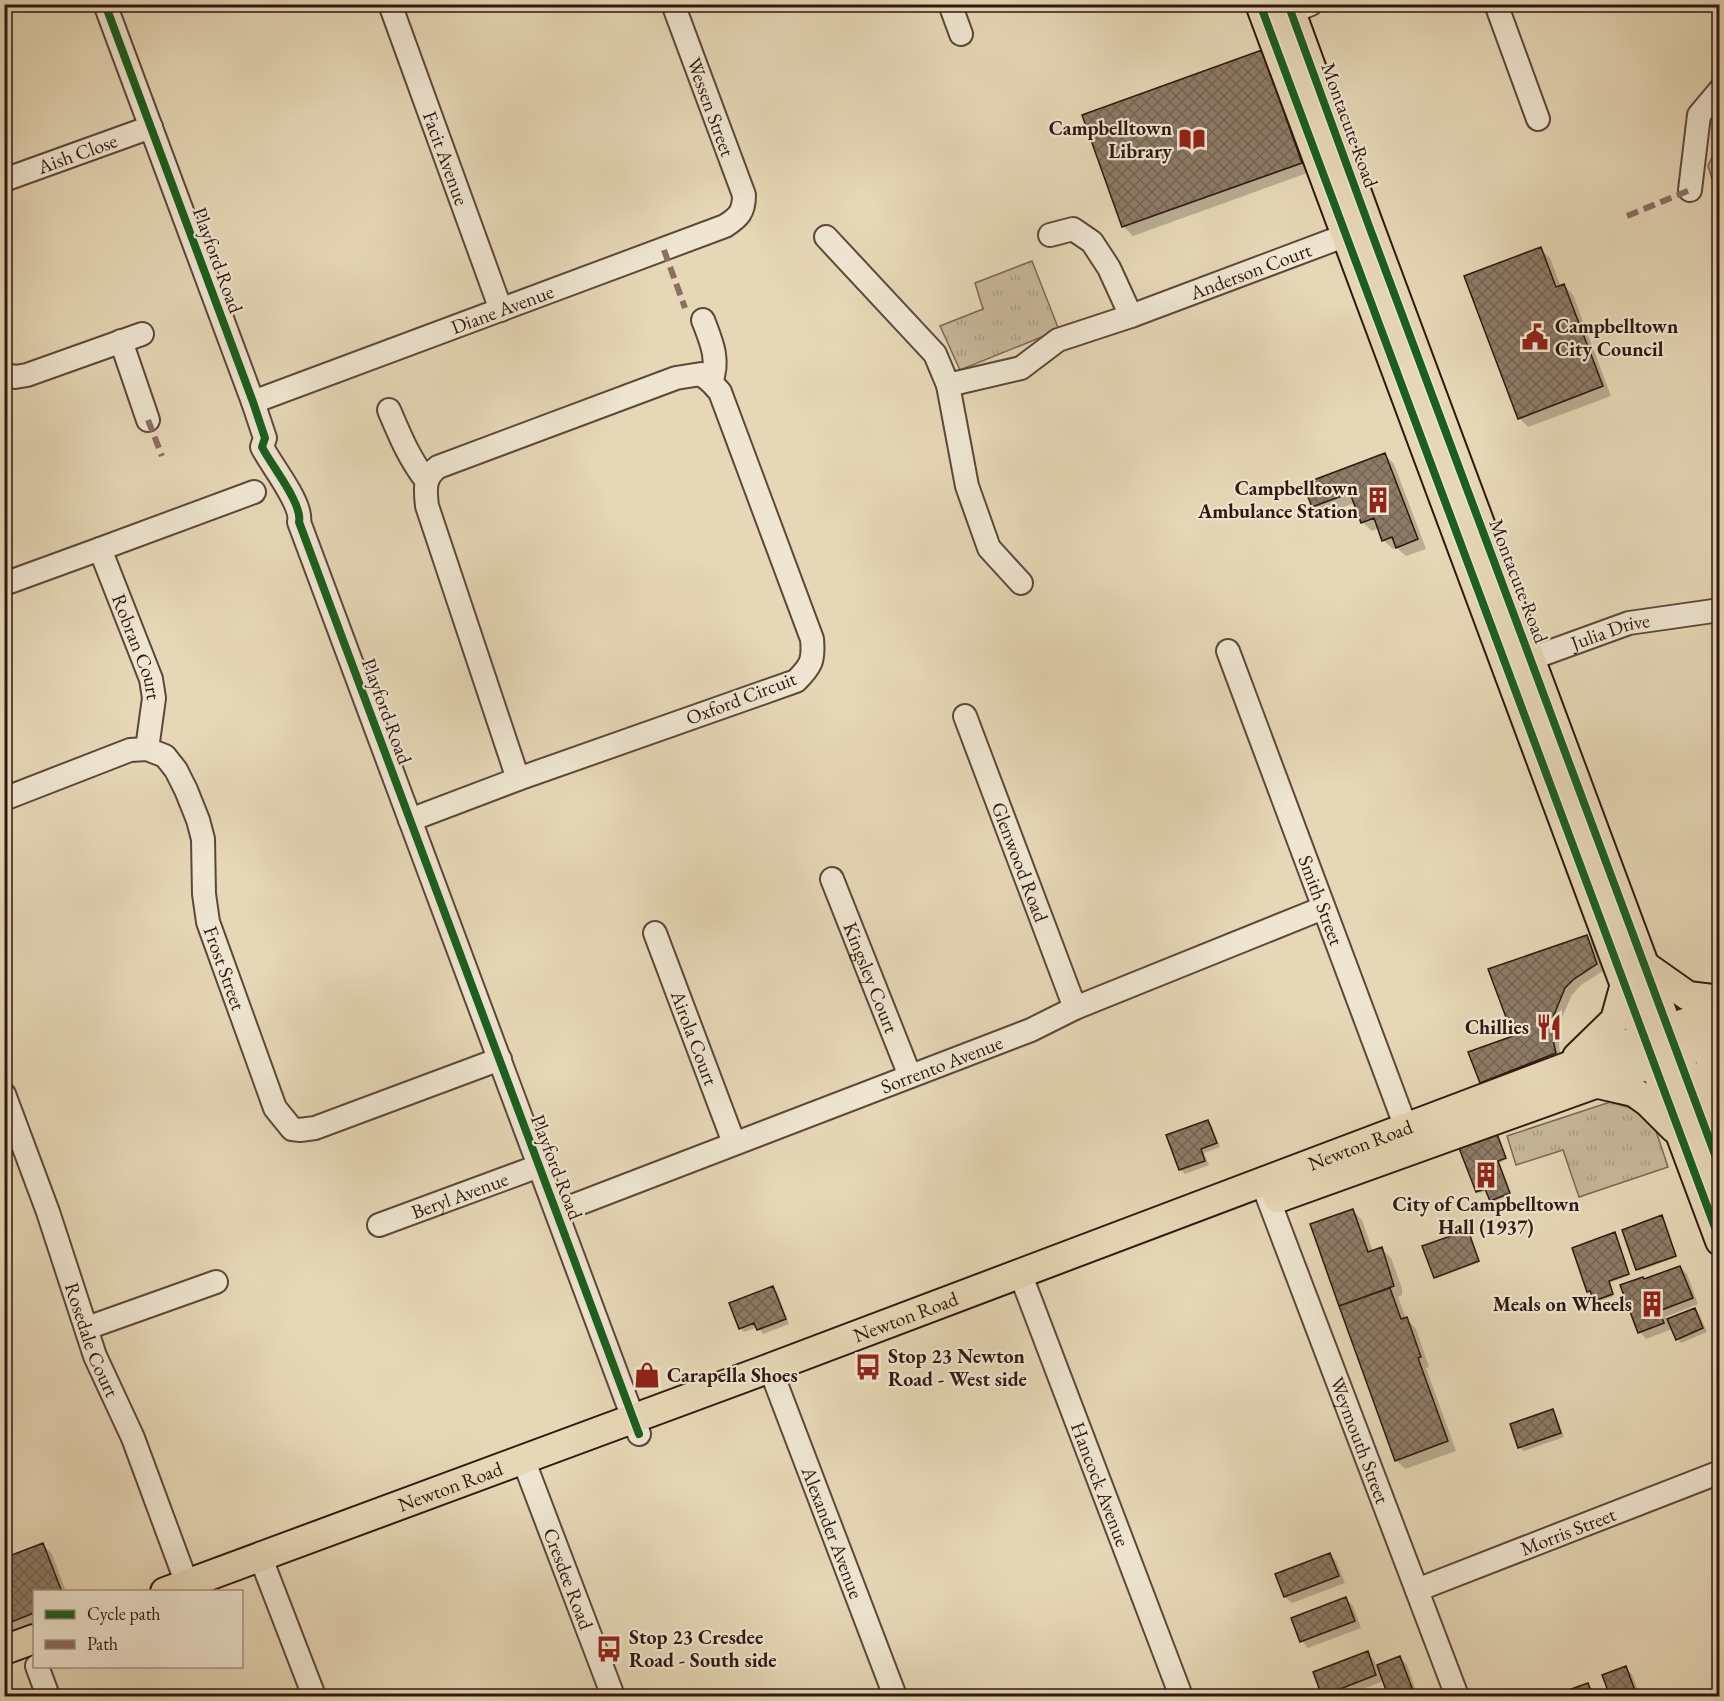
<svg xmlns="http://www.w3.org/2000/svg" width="1724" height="1701" font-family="'EB Garamond',serif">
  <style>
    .park { fill: url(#park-tufts); stroke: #7a6855; stroke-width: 1.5 }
    .shadow { fill: #0003 }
    .building { fill: url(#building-cross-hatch); stroke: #2e1810; stroke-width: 1.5 }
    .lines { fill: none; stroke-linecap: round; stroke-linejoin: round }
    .minor-casing { stroke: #5c483a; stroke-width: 26 }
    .major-casing { stroke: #2e1810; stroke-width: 32 }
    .minor { stroke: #efe5d0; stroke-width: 22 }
    .major { stroke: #e6d7b6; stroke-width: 28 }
    .quiet { stroke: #8d6e63; stroke-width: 6; stroke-dasharray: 12 6; stroke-linecap: butt }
    .cycleway-casing { stroke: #efe5d0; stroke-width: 11 }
    .cycleway { stroke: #1b5e20; stroke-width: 8 }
    .labels { text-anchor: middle; stroke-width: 4.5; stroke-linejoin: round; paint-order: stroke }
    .street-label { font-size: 20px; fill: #2e1810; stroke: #efe5d0 }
    .poi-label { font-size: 20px; font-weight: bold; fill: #2e1810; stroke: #efe5d0; text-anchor: end }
  </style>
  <defs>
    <pattern id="park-tufts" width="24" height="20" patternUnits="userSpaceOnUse" patternTransform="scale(1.5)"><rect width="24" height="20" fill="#c7b79a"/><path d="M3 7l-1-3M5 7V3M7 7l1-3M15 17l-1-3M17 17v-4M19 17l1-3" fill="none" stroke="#ab9d84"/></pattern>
    <pattern id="building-cross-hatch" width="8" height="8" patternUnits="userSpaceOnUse" patternTransform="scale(1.5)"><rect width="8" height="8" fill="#8e7b66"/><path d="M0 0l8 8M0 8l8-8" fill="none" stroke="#746453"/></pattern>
  </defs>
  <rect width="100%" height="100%" fill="#e6d7b6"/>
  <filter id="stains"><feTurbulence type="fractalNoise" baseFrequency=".00333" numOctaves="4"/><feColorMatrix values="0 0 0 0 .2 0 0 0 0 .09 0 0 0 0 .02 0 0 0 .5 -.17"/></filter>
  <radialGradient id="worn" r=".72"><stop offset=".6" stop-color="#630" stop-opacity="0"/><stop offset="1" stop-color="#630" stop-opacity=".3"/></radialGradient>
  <!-- park -->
  <path class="park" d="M1719 142H1720L1719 201 1708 166Z
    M1032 261 1059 330 960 370 940 326 983 309 975 283Z
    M1610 1102 1644 1112 1651 1116 1668 1167 1579 1197 1563 1150 1516 1165 1507 1136Z"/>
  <!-- shadow -->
  <path class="shadow" d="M1262 52 1271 61 1310 172 1133 236 1123 226Z
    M1540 249 1550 258 1561 287 1564 285 1573 295 1611 396 1528 427 1519 418Z
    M1385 455 1394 464 1426 549 1406 556 1397 548 1393 549 1383 540 1379 528 1372 531 1362 522 1355 503 1322 515 1313 506Z
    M1586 936 1593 943 1603 971 1581 985 1572 995 1560 1022 1559 1047 1562 1060 1488 1089 1481 1082Z
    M1208 1121 1212 1126 1220 1147 1204 1153 1209 1165 1185 1174 1181 1170 1168 1135Z
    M1497 1136 1507 1159 1499 1163 1511 1195 1493 1202 1488 1190 1479 1193 1478 1191 1461 1149Z
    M1353 1211 1362 1220 1373 1252 1382 1249 1391 1258 1402 1288V1295L1398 1297 1406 1318 1416 1329 1429 1367 1426 1368 1456 1451 1405 1469 1396 1460 1312 1225Z
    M1662 1217 1677 1257 1639 1271 1638 1269Z
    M1468 1231 1480 1262 1437 1278 1435 1277Z
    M1616 1235 1630 1275 1609 1283 1614 1296 1597 1302 1592 1292 1589 1291Z
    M1680 1267 1687 1274 1698 1304 1665 1317 1667 1321 1695 1309 1699 1314 1707 1332 1681 1343 1672 1329 1646 1339 1640 1332 1645 1281Z
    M772 1288 777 1292 789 1324 763 1334 758 1327 744 1332 740 1328Z
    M1552 1411 1556 1415 1564 1437 1524 1451 1519 1447Z
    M43 1545 52 1554 66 1592H34V1626L4 1637V1559Z
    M1330 1555 1336 1561 1345 1583 1292 1603 1285 1597 1277 1574Z
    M1346 1599 1353 1606 1361 1628 1308 1648 1302 1641Z
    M1367 1653 1374 1660 1377 1667 1400 1658 1407 1665 1418 1696H1390L1384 1681 1343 1696H1325L1323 1695Z
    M1625 1668 1632 1674 1640 1696H1612L1604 1676Z
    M1588 1685 1596 1696H1557Z"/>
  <!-- building -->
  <path class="building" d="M1262 50 1302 163 1122 227 1082 115Z
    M1541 247 1556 287 1564 284 1603 386 1518 419 1464 276Z
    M1385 453 1418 539 1396 548 1392 537 1382 541 1374 518 1361 523 1350 493 1312 507 1303 484Z
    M1587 935 1597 964 1574 979 1565 988 1554 1015 1553 1040 1556 1053 1480 1083 1468 1052 1513 1036 1488 969Z
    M1208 1120 1217 1143 1201 1149 1205 1161 1179 1170 1166 1135Z
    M1497 1134 1506 1158 1498 1161 1510 1193 1490 1201 1485 1189 1476 1192 1459 1148Z
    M1353 1209 1368 1252 1382 1247 1394 1286 1339 1306 1310 1224Z
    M1662 1215 1676 1256 1636 1270 1622 1230Z
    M1468 1230 1479 1261 1434 1278 1422 1246Z
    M1615 1232 1629 1274 1609 1281 1613 1294 1594 1301 1590 1291 1587 1292 1572 1248Z
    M1680 1266 1693 1298 1659 1311 1664 1323 1638 1333 1620 1285 1643 1277 1644 1279Z
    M773 1286 786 1319 757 1330 754 1323 739 1329 729 1303Z
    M1390 1288 1401 1319 1407 1317 1421 1357 1418 1358 1448 1441 1395 1461 1339 1306Z
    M1695 1308 1703 1328 1676 1340 1667 1319Z
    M1553 1409 1561 1433 1518 1448 1510 1424Z
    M43 1543 62 1592H34V1613L4 1625V1558Z
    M1330 1553 1339 1576 1284 1597 1275 1574Z
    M1346 1597 1355 1621 1300 1642 1291 1618Z
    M1368 1651 1376 1675 1322 1696 1313 1672Z
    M1400 1656 1415 1696H1388L1377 1665Z
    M1626 1666 1637 1696H1610L1602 1675Z
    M1588 1683 1593 1696H1552Z"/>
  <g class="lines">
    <!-- minor casing -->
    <g class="minor-casing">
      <g id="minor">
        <path d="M105 4 253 402 265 438 262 447C271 465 303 504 299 522L639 1434"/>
        <path id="s1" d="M390 4 501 310"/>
        <path d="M950 4 961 34"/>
        <path d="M1496 4 1538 119"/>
        <path d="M1276 18 1311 4"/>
        <path id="s2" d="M4 180 151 127"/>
        <path d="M1690 190 1699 115 1720 90"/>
        <path d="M1050 235 1073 229 1092 242 1109 268 1131 316"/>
        <path d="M826 237 935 354 948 385 967 486 989 548 1021 583"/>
        <path d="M703 320C711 341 720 360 711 382"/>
        <path d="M121 341 148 420"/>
        <path d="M4 374 15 377 27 375 142 334"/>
        <path id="s3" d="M948 385 1021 368 1058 340 1131 316 1360 230"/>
        <path id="s4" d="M253 402 725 226C739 217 744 212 744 195L673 4"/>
        <path d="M389 410C400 436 409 458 426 480"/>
        <path d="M100 549 254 492"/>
        <path id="s5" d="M4 584 100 549 151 679 154 698 147 749"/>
        <path id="s6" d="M1228 651 1411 1141"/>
        <path id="s7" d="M1516 664 1629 623 1720 610"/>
        <path id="s8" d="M965 716 1075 1008"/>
        <path id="s9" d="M4 799 130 750 147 749 165 756 176 770 186 790 198 820 203 839 204 894 208 922 275 1108 292 1129 300 1130 315 1128 500 1059"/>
        <path d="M410 820 518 779 796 681C811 666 814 661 812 639L720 392 711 382 701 374 676 378 438 467C424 477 425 489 427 506L518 779"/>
        <path id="s10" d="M832 879 910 1076"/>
        <path id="s11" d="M655 933 734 1143"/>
        <path id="s12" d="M4 1094 48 1212 95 1356 133 1438 187 1584"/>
        <path id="s13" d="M1263 1185 1457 1696"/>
        <path id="s14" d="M557 1212 1031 1030 1075 1008 1323 908"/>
        <path id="s15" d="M379 1225 539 1166"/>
        <path id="s16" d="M1020 1273 1181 1696"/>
        <path d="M87 1328 216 1282"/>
        <path id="s17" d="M770 1368 895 1696"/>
        <path id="s18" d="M523 1459 613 1696"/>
        <path d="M260 1556 314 1696"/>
        <path id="s19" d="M1417 1590 1720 1472"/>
        <path d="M37 1666 48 1696"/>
      </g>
    </g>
    <!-- major casing -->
    <g class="major-casing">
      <g id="major">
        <path d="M1260 4 1720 1241"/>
        <path d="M1288 4 1369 226 1720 1168"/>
        <path d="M1644 965 1688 996 1720 1000"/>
        <path d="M1577 1057 1615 1020 1625 984"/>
        <path d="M1594 1083 1634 1092 1648 1102 1674 1128"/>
        <path d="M1699 1114C1703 1091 1704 1069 1720 1052"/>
        <path d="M1278 1198 1720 1039"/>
        <path id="s20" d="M165 1592 770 1368 1667 1029 1720 1011"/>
        <path d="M4 1650 34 1639"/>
      </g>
    </g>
    <!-- minor -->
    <use href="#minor" class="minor"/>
    <!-- major -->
    <use href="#major" class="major"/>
    <!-- quiet -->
    <path class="quiet" d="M1627 216 1690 190
      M664 250 685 308
      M148 420 162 456"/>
    <!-- cycleway casing -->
    <g class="cycleway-casing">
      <path id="cycleway" d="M105 4 253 402 265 438 262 447C271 465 303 504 299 522L639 1434
        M1260 4 1720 1241
        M1288 4 1369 226 1720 1168"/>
    </g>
    <!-- cycleway -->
    <use href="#cycleway" class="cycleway"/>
  </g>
  <!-- icons -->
  <defs>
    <g id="library-bare" transform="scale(2.07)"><path d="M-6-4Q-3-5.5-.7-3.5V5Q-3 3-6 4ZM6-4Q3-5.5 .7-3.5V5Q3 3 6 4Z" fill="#8f2418" stroke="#efe5d0" stroke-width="2.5" paint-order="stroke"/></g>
    <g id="civic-bare" transform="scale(2.07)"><path d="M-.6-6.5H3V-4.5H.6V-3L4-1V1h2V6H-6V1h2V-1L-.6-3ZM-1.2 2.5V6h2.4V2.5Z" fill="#8f2418" stroke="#efe5d0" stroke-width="2.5" paint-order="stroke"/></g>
    <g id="building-bare" transform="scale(2.07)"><path d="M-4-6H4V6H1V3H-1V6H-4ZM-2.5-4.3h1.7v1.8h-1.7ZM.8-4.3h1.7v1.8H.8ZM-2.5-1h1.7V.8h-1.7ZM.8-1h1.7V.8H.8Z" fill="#8f2418" stroke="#efe5d0" stroke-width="2.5" paint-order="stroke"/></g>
    <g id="restaurant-bare" transform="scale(2.07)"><path d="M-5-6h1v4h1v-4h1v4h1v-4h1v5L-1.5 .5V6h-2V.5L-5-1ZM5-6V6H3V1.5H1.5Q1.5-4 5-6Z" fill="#8f2418" stroke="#efe5d0" stroke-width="2.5" paint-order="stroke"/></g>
    <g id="bus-bare" transform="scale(2.07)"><path d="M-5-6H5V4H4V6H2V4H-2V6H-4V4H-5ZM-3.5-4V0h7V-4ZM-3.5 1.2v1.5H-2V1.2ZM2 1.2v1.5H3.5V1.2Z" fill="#8f2418" stroke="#efe5d0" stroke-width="2.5" paint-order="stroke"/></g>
    <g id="shop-bare" transform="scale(2.07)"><path d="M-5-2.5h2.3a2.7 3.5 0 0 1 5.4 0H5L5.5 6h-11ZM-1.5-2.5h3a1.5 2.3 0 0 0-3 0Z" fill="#8f2418" stroke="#efe5d0" stroke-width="2.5" paint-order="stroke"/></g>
  </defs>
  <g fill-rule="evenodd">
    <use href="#library-bare" x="1192" y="139"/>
    <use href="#civic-bare" x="1535" y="337"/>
    <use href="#building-bare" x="1378" y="500"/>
    <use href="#restaurant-bare" x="1549" y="1027"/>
    <use href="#building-bare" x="1486" y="1175"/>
    <use href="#building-bare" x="1652" y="1304"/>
    <use href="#bus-bare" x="868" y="1367"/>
    <use href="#shop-bare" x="647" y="1375"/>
    <use href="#bus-bare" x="609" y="1649"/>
  </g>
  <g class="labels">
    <!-- street labels -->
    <g class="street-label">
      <text transform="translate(711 107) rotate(70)" y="7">Wessen Street</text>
      <text transform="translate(1350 125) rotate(70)" y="7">Montacute Road</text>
      <text dy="7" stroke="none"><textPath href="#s2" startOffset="78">Aish Close</textPath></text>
      <text dy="7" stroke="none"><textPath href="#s1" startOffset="164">Facit Avenue</textPath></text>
      <text transform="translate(218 260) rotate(70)" y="7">Playford Road</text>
      <text dy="7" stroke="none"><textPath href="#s3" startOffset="326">Anderson Court</textPath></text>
      <text dy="7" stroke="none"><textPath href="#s4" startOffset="266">Diane Avenue</textPath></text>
      <text transform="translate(1519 581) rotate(69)" y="7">Montacute Road</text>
      <text dy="7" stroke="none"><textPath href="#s7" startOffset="100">Julia Drive</textPath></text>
      <text dy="7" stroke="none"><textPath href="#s5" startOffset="207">Robran Court</textPath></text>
      <text transform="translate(741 698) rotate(-21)" y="7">Oxford Circuit</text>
      <text transform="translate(387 711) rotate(70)" y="7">Playford Road</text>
      <text dy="7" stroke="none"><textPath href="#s8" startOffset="156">Glenwood Road</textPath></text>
      <text dy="7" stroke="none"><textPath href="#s6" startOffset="266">Smith Street</textPath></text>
      <text dy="7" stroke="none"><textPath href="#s9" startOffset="396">Frost Street</textPath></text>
      <text dy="7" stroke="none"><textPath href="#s10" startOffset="106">Kingsley Court</textPath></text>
      <text dy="7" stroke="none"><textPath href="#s11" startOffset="112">Airola Court</textPath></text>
      <text dy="7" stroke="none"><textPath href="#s14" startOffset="412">Sorrento Avenue</textPath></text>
      <text dy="7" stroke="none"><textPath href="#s20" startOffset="1276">Newton Road</textPath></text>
      <text transform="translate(557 1167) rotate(69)" y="7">Playford Road</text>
      <text dy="7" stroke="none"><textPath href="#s15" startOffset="86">Beryl Avenue</textPath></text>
      <text dy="7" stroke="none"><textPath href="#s20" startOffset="790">Newton Road</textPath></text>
      <text dy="7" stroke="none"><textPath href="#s12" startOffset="261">Rosedale Court</textPath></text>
      <text dy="7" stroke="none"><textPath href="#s13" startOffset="273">Weymouth Street</textPath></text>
      <text dy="7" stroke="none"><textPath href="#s16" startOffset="226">Hancock Avenue</textPath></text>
      <text dy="7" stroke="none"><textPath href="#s20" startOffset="304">Newton Road</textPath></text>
      <text dy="7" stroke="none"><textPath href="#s19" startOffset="162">Morris Street</textPath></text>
      <text dy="7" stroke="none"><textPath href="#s17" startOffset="176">Alexander Avenue</textPath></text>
      <text dy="7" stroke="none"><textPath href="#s18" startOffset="128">Cresdee Road</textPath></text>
    </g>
    <!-- poi labels -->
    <g class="poi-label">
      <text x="1172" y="135">Campbelltown<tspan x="1172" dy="23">Library</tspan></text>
      <text x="1555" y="333" text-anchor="start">Campbelltown<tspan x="1555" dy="23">City Council</tspan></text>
      <text x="1358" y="495">Campbelltown<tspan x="1358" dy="23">Ambulance Station</tspan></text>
      <text x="1529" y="1034">Chillies</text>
      <text x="1486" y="1211" text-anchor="middle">City of Campbelltown<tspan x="1486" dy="23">Hall (1937)</tspan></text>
      <text x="1632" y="1311">Meals on Wheels</text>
      <text x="888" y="1363" text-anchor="start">Stop 23 Newton<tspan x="888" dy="23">Road - West side</tspan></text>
      <text x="667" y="1382" text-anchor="start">Carapella Shoes</text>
      <text x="629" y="1644" text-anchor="start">Stop 23 Cresdee<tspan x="629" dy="23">Road - South side</tspan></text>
    </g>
  </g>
  <!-- margin -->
  <rect width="1724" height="1701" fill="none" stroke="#e6d7b6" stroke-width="24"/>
  <rect x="6" y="6" width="1712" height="1689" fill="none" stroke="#2e1810" stroke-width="3"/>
  <rect x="12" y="12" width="1700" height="1677" fill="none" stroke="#2e1810" stroke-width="1.5"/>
  <!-- legend -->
  <rect x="33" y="1590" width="210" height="78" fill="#efe5d0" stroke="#a29383" stroke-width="1.5"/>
  <rect x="45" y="1610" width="30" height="9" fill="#1b5e20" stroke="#a29383" stroke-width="1.5"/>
  <text x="87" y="1620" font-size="18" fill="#2e1810">Cycle path</text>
  <rect x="45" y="1640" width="30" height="9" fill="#8d6e63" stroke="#a29383" stroke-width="1.5"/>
  <text x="87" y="1650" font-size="18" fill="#2e1810">Path</text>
  <rect width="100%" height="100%" filter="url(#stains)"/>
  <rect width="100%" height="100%" fill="url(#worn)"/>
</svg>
